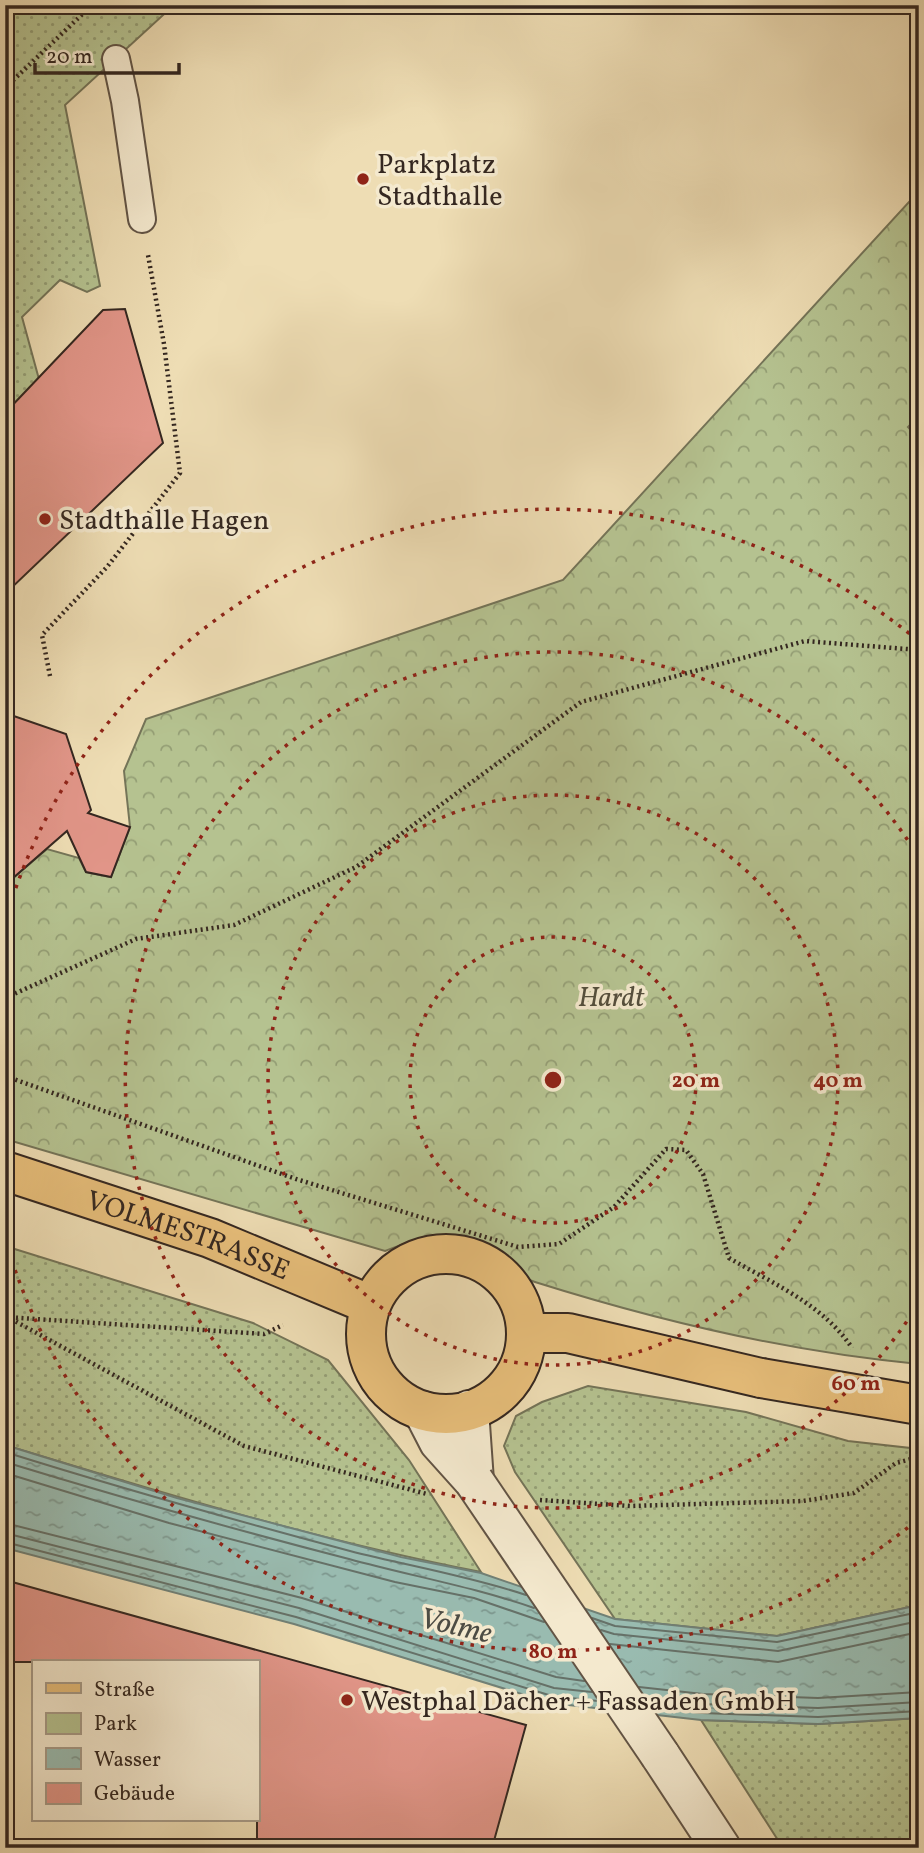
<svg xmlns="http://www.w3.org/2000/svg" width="924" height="1853" font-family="Vollkorn,serif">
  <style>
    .green { fill: url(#green-dots); stroke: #747458; stroke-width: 2 }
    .forest { fill: url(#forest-crowns); stroke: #747458; stroke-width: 2 }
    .water { fill: url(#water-ripples); stroke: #718076; stroke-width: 2 }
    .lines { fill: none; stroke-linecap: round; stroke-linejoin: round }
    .shore { stroke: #667168; stroke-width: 2 }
    .building { fill: #e19588; stroke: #342720; stroke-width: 2 }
    .service-casing { stroke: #625445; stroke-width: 30 }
    .tertiary-casing { stroke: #625445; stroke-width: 42 }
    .primary-casing { stroke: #342720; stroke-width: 42 }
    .path { stroke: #342720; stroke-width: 4.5; stroke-dasharray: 2 3.5; stroke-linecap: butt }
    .service { stroke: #f4e9ce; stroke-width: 26 }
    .tertiary { stroke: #f4e9ce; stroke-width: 38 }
    .primary { stroke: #e7be7a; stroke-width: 38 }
    .tertiary-bridge-casing { stroke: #625445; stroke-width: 42; stroke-linecap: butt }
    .primary-bridge-casing { stroke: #342720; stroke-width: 42; stroke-linecap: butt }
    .tertiary-bridge { stroke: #f4e9ce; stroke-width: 38 }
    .primary-bridge { stroke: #e7be7a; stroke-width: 38 }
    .ring { fill: none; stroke: #8f2418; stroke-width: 3.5; stroke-dasharray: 3.5 7 }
    .poi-dot { fill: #8f2418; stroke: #f4e9ce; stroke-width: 2.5 }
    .labels { text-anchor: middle; stroke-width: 7; stroke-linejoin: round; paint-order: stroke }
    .poi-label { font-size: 28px; fill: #342720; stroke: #f4e9ce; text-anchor: start }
    .park-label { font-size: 28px; font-style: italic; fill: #544e3c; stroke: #f4e9ce }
    .street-label { font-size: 28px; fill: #342720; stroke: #f4e9ce }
    .water-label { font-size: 30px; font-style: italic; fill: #4d4c44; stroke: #f4e9ce }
    .centre { fill: #8f2418; stroke: #f4e9ce; stroke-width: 3.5 }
    .ring-label { font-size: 21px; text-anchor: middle; font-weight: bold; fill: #8f2418; stroke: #f4e9ce; stroke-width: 7; stroke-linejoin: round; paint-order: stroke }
  </style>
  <defs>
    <pattern id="green-dots" width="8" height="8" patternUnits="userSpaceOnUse" patternTransform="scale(1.75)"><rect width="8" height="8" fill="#b5c290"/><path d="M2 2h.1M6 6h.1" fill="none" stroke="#949e75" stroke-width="1.8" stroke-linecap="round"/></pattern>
    <pattern id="forest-crowns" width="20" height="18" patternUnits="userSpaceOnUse" patternTransform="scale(1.75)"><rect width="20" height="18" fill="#b5c290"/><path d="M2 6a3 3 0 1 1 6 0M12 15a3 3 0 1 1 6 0" fill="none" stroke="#949e75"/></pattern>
    <pattern id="water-ripples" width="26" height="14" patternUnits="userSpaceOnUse" patternTransform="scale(1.75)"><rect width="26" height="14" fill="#99bbb0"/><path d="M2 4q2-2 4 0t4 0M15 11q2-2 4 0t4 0" fill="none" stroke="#7e988f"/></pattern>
  </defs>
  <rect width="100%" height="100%" fill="#eeddb4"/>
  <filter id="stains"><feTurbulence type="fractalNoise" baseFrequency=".00286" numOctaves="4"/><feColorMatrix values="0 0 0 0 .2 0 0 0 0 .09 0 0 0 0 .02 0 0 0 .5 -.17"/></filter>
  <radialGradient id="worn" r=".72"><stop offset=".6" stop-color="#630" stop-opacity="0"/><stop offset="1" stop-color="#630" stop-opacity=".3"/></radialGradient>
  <!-- green -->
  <path class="green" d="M5 5H174L65 105 100 286 87 292 60 280 22 317 40 383 5 415Z
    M5 1246 253 1323 328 1360 409 1460 481 1572C320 1541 162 1493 5 1445Z
    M588 1386 746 1412 848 1441 919 1449V1605L777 1636 615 1619 515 1472 504 1446 516 1416 542 1402Z
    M919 1718V1848H783L701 1720 818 1724Z"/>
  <!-- forest -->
  <path class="forest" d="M919 191V416L908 427 919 439V1364C789 1352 659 1321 535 1282 506 1273 488 1242 452 1236 429 1233 406 1243 385 1251L5 1139V885L47 849 79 858 86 872 111 877 130 827 124 771 146 719 563 580Z"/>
  <!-- water -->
  <path class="water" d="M5 1445 177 1498 401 1557 481 1573 615 1619 777 1636 919 1605V1718L818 1724 701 1720 551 1703 294 1624 5 1548Z"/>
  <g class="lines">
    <!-- shore -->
    <path class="shore" d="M5 1452C120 1488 234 1520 350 1551 409 1566 469 1576 526 1595
      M5 1462C119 1497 233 1529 349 1559 411 1576 474 1587 534 1608
      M5 1473 169 1523 395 1582 474 1598 544 1622
      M5 1523 302 1598 556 1677 584 1681
      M5 1533 299 1608 554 1688 592 1692
      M5 1542 296 1617 552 1696 598 1701
      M592 1618 615 1626 777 1642 919 1612
      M601 1630 614 1634 778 1651 919 1621
      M610 1644 778 1662 919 1632
      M639 1687 703 1694 818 1698 919 1692
      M647 1698 702 1704 818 1708 919 1702
      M653 1708 702 1713 818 1717 919 1711"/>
  </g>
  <!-- building -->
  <path class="building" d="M125 309 163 443 5 594V413L103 310Z
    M5 713 66 734 91 810 88 813 130 827 111 877 86 872 67 831 5 885Z
    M5 1580 526 1725 492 1848H257V1662H5Z"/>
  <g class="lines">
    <!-- service casing -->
    <g class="service-casing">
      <path id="service" d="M116 59 125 101 142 219"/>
    </g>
    <!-- tertiary casing -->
    <g class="tertiary-casing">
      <path id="tertiary" d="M469 1410 474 1481
        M423 1411 439 1442 474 1481
        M660 1755 721 1848"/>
    </g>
    <!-- primary casing -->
    <g class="primary-casing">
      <g id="primary">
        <path id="s1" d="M5 1171 210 1238 371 1305"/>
        <circle cx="446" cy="1334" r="80"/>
        <path d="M527 1333H568L761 1378"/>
      </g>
    </g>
    <!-- path -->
    <path class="path" d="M5 88 92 5
      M50 676 42 635 107 567 180 473 164 344 148 255
      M5 998 136 939 234 925 356 867 581 702 805 641 919 650
      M5 1076 296 1179 518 1247 559 1244 614 1207 666 1149 686 1150 703 1174 729 1258C772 1283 824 1305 852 1348
      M5 1317 264 1334 283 1325
      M11 1319 244 1446 427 1494
      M540 1500 630 1506 803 1501 854 1493 896 1463 919 1457"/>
    <!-- service -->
    <use href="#service" class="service"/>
    <!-- tertiary -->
    <use href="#tertiary" class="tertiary"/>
    <!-- primary -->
    <use href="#primary" class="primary"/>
    <!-- tertiary-bridge casing -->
    <g class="tertiary-bridge-casing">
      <path id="tertiary-bridge" d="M474 1481 660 1755"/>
    </g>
    <!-- primary-bridge casing -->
    <g class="primary-bridge-casing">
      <path id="primary-bridge" d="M761 1378 919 1405"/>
    </g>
    <!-- tertiary-bridge -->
    <use href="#tertiary-bridge" class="tertiary-bridge"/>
    <!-- primary-bridge -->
    <use href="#primary-bridge" class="primary-bridge"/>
  </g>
  <!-- distance rings -->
  <g class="ring">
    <circle cx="553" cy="1080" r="143"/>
    <circle cx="553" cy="1080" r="285"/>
    <path d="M918 1304A428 428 0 1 1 918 856"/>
    <path d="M916 1521A571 571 0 0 1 6 1242M6 918A571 571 0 0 1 916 639"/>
  </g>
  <!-- markers -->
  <g class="poi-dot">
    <circle cx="363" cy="179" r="7"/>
    <circle cx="45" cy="519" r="7"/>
    <circle cx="347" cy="1700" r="7"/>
  </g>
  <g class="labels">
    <!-- poi labels -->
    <g class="poi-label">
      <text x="377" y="173">Parkplatz<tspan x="377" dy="32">Stadthalle</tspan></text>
      <text x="59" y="529">Stadthalle Hagen</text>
      <text x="361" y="1710">Westphal Dächer + Fassaden GmbH</text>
    </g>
    <!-- park labels -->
    <g class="park-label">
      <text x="611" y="1006">Hardt</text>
    </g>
    <!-- street labels -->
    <g class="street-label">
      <text dy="10" stroke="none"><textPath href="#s1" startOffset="194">VOLMESTRASSE</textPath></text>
    </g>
    <!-- water labels -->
    <g class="water-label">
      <text transform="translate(456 1625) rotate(13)" y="10">Volme</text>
    </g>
  </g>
  <circle cx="553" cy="1080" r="10" class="centre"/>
  <g class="ring-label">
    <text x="696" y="1087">20 m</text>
    <text x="838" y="1087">40 m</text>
    <text x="856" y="1390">60 m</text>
    <text x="553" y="1658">80 m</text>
  </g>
  <!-- margin -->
  <rect width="924" height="1853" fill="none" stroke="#eeddb4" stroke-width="28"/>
  <rect x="7" y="7" width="910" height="1839" fill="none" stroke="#342720" stroke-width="3.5"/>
  <rect x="14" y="14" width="896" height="1825" fill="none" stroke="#342720" stroke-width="2"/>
  <!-- legend -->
  <rect x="32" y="1660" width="228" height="161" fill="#f4e9ce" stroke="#a79b88" stroke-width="2"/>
  <rect x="46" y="1683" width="35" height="10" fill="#e7be7a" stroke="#a79b88" stroke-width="2"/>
  <text x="94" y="1696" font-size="21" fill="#342720">Straße</text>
  <rect x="46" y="1713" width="35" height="21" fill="#b5c290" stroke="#a79b88" stroke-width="2"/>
  <text x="94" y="1730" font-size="21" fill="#342720">Park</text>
  <rect x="46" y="1748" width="35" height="21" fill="url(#water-ripples)" stroke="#a79b88" stroke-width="2"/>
  <text x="94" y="1766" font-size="21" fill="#342720">Wasser</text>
  <rect x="46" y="1783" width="35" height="21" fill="#e19588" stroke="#a79b88" stroke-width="2"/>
  <text x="94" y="1800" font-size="21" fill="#342720">Gebäude</text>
  <!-- scale -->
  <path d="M35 63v10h144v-10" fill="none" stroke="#342720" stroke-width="3.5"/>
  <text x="46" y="63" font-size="21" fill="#342720" stroke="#f4e9ce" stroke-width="5" paint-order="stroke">20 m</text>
  <rect width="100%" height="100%" filter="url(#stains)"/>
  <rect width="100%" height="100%" fill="url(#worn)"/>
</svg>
